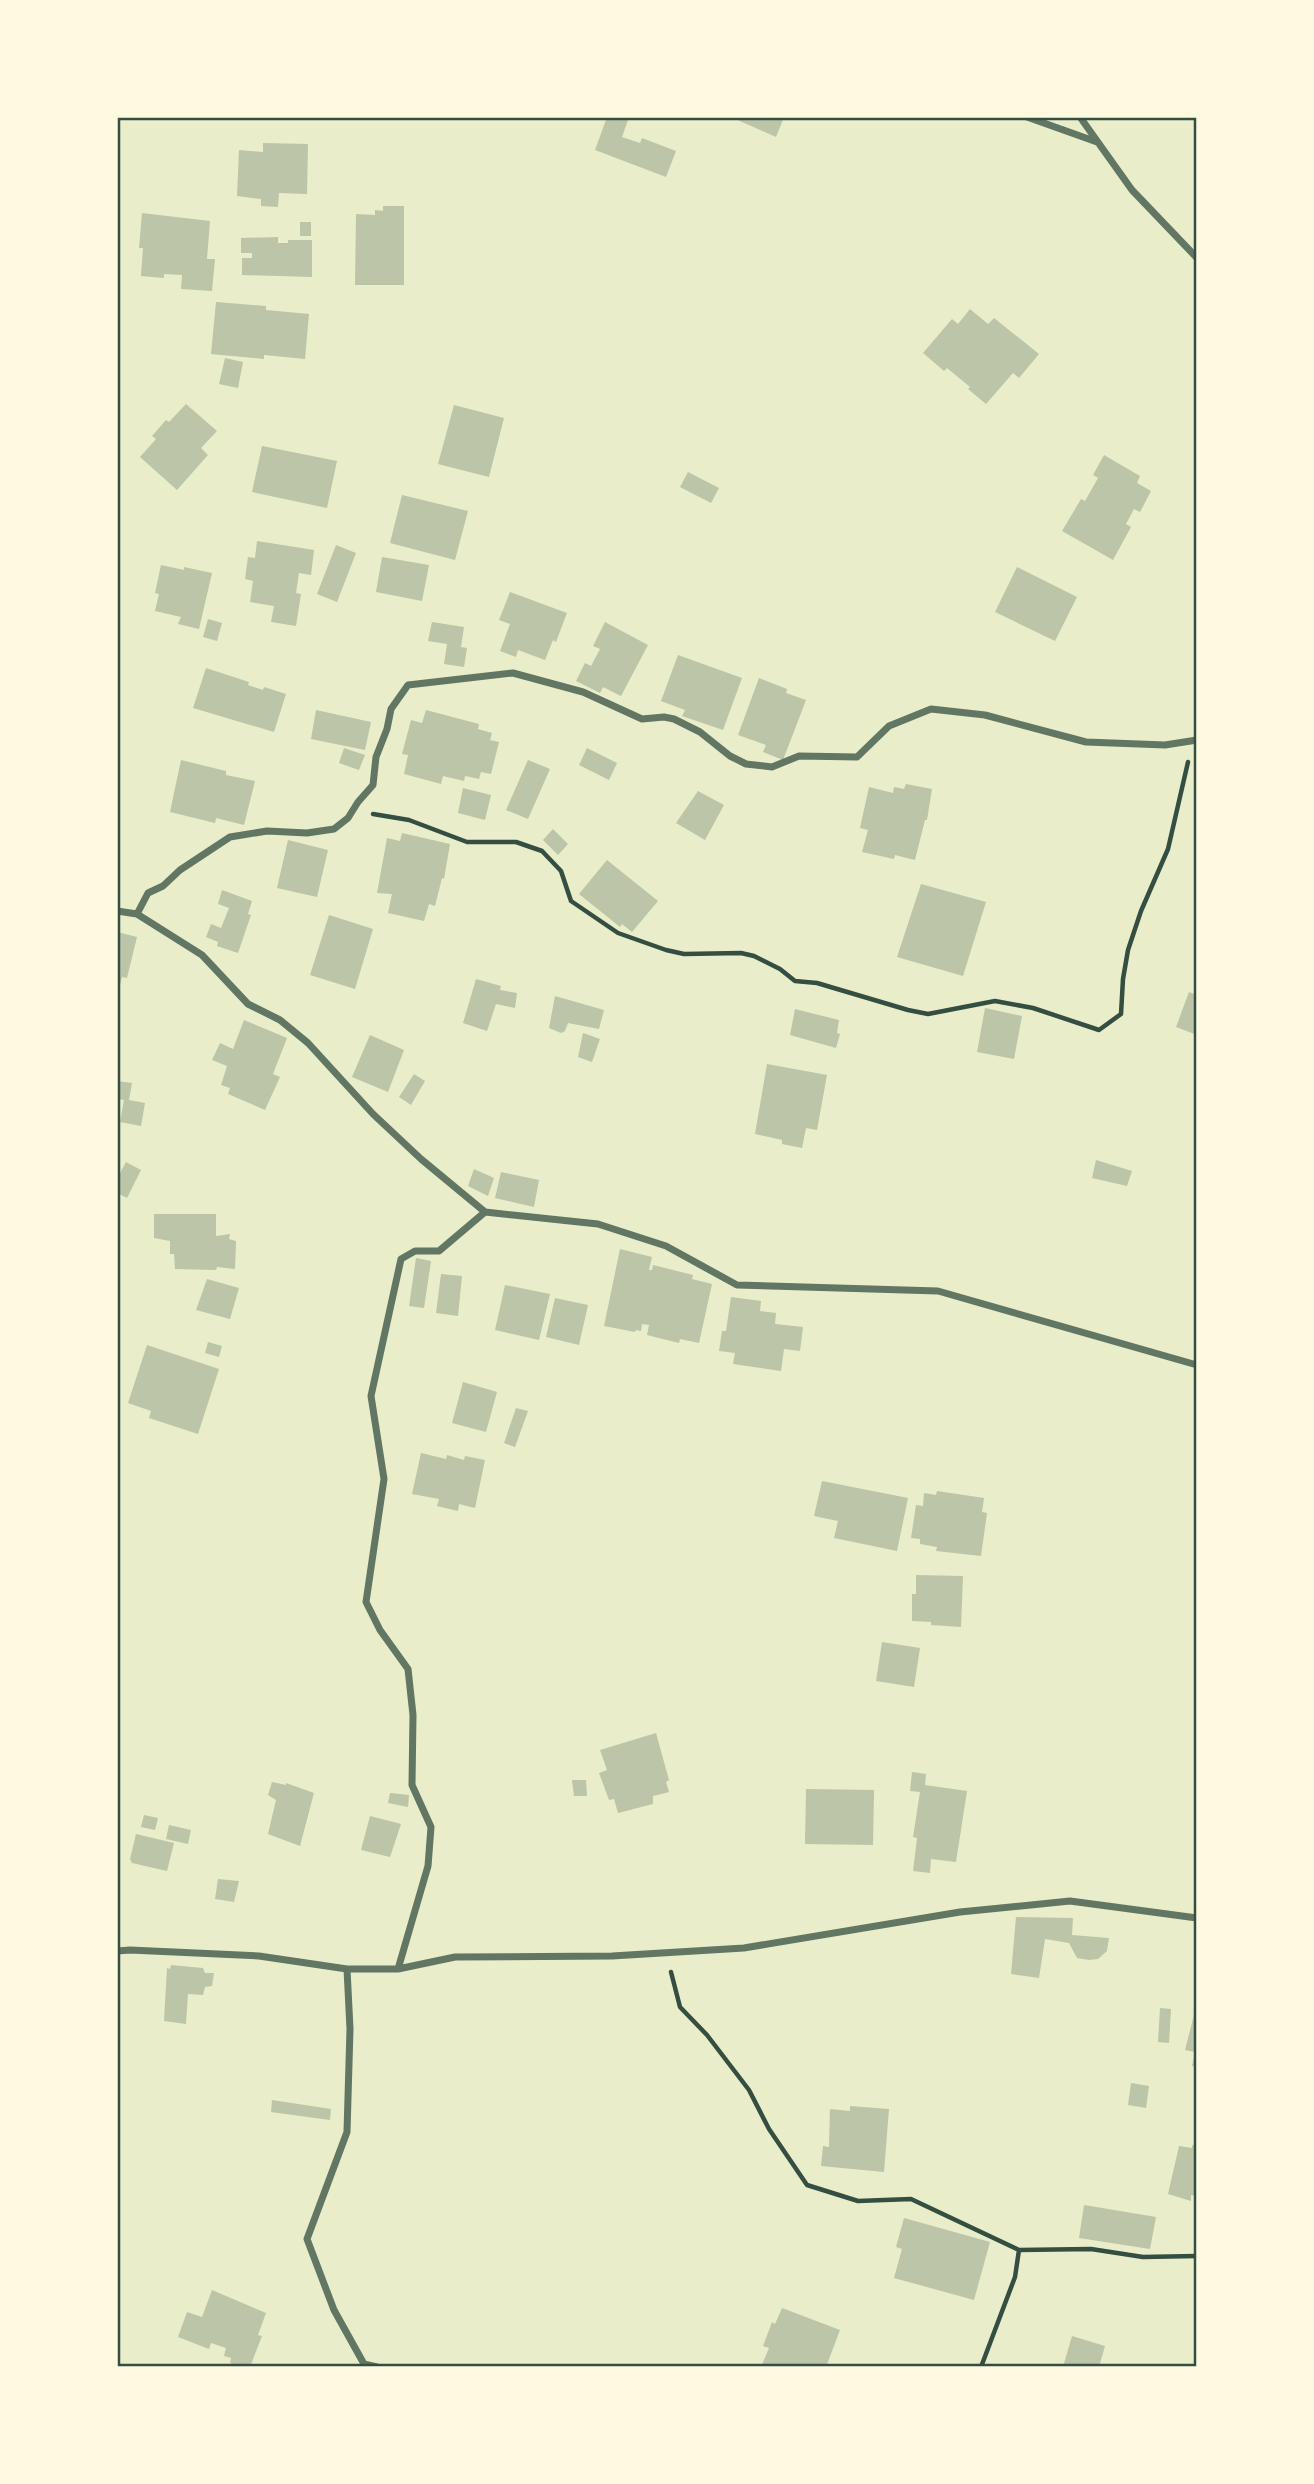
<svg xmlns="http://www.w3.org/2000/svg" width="1314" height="2484" font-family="'Crimson Pro',serif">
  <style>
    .building { fill: #bcc5a7 }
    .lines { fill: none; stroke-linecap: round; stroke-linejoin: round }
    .path { stroke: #344e41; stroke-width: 4.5 }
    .minor { stroke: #617663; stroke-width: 7 }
    .neatline { fill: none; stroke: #344e41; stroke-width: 2.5 }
  </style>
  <rect width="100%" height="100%" fill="#e9edc9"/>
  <!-- building -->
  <path class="building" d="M607 117H629L622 137 640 143 642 138 676 151 666 177 595 150Z
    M731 117H784L776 137Z
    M263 143 308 144 307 194 279 193 278 207 261 206V199L237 196 239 150 263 152Z
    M383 206H404V285H355L356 214 375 215V210L383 211Z
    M142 213 210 221 207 259H215L212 291 181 289 182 275 164 274V278L141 276 143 248H139Z
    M300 222H311V236H300Z
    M278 237V243H288V240H312V277L242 275V258H252V253H241V238Z
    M216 302 266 306V310L309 314 305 359 264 355V359L211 354Z
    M970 309 988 324 994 318 1039 354 1019 378 1013 373 986 404 968 389 970 387 947 368 944 371 923 353 952 319 958 324Z
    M225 358 243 362 238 388 219 384Z
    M186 404 217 431 201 448 208 455 177 490 140 457 156 439 152 436 166 420 169 422Z
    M454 405 504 418 489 477 438 464Z
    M262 446 337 461 327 508 252 492Z
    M1104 455 1140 476 1137 483 1151 491 1140 512 1134 509 1126 524 1131 527 1113 560 1062 531 1081 499 1085 501 1098 478 1093 475Z
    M688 472 719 488 711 503 680 487Z
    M402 495 468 511 455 560 390 543Z
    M257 541 314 550 311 575 299 573 296 593 301 594 296 626 271 622 274 606 250 602 253 581 245 579 248 557 255 558Z
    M336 545 356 553 337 602 317 594Z
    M382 557 429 565 422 601 376 592Z
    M161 565 184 570V567L212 573 199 629 178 624 181 617 155 611 159 594 155 593Z
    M1017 567 1077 597 1055 641 995 612Z
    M510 592 567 613 556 642 553 640 545 660 518 650 516 657 500 651 510 624 499 620Z
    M208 619 222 623 217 641 203 637Z
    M432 622 464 627 461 647 467 648 464 667 444 664 447 644 428 641Z
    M605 622 648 645 621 696 603 687 600 693 576 681 585 663 591 666 600 649 593 646Z
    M678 655 742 678 723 730 682 716 685 710 661 701Z
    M206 668 249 682 248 685 263 690 264 687 286 694 274 732 193 708Z
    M759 678 787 689 786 693 806 700 783 760 763 752 766 745 738 735Z
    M316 710 371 722 365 750 311 739Z
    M426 710 479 724 478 729 492 733 490 740 499 742 491 774 481 772 479 779 465 776 464 781 443 776 441 784 404 774 408 755 402 754 411 720 422 723Z
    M344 748 365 755 359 770 339 763Z
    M587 748 617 763 609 780 579 765Z
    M181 760 226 771V775L255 781 244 825 216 818 215 823 170 812Z
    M528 760 550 769 528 819 506 810Z
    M906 784 932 789 927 820H925L915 860 895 855 894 859 862 852 868 830 860 828 869 787 893 793 894 787 904 789Z
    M463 788 491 795 485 820 458 813Z
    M698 791 724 805 705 840 676 823Z
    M553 829 568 844 558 855 543 840Z
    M402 833 450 844 444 879 442 878 435 906 429 904 424 921 388 913 392 894 377 893 387 838 400 841Z
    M288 840 328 850 317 897 277 888Z
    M607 860 658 901 632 932 622 924 620 927 579 894Z
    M921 884 986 902 963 976 897 957Z
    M222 890 252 901 248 914 251 915 238 953 217 946 218 942 206 937 211 924 221 928 229 908 218 904Z
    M329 915 373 929 355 989 310 975Z
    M117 932 137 937 127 978 122 977 120 985H117Z
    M476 979 501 986 500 990 517 993 515 1008 496 1004 487 1031 463 1023Z
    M1189 992 1197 995V1035L1176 1027Z
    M555 996 604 1010 599 1029 568 1023 565 1031 561 1033 549 1028Z
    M985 1008 1022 1016 1014 1059 977 1052Z
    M795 1009 839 1020 837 1033 840 1034 836 1048 790 1035Z
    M244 1020 287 1038 273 1074 280 1077 265 1110 228 1094 230 1088 221 1085 227 1066 212 1060 220 1043 233 1049Z
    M583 1033 600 1039 592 1062 578 1057Z
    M370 1035 404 1050 388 1092 352 1077Z
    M767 1064 827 1075 817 1130 806 1128 802 1148 782 1144V1140L755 1134Z
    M414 1074 425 1081 411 1105 399 1097Z
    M117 1081 132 1083 129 1100 145 1103 141 1126 120 1122 124 1100 117 1099Z
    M1096 1160 1132 1171 1127 1186 1092 1178Z
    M126 1162 141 1170 127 1198 117 1193V1179Z
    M474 1169 494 1178 488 1196 468 1186Z
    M501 1172 539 1180 534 1207 495 1198Z
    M154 1214H216V1236L230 1234 229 1239 236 1241 235 1269 217 1267 216 1270 175 1269 174 1254H170V1241L154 1238Z
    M620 1249 652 1257 649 1270H652L653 1265 693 1275 692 1279 712 1284 699 1343 680 1339 679 1343 647 1335 649 1325 642 1324 641 1331 636 1330 635 1332 604 1326Z
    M416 1258 431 1261 424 1308 409 1306Z
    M441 1274 462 1276 458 1316 436 1313Z
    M207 1279 239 1288 230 1319 196 1310Z
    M505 1285 550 1294 539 1340 495 1330Z
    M731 1297 761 1301 760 1311 776 1313 775 1324 803 1327 800 1351 784 1349 781 1371 733 1364 735 1353 719 1351 722 1331H726Z
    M555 1298 588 1305 579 1345 546 1337Z
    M208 1342 222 1346 219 1357 205 1353Z
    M147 1345 219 1369 198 1434 149 1418 151 1411 128 1403Z
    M463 1382 497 1392 486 1432 452 1423Z
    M516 1408 528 1411 515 1447 504 1443Z
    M421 1453 446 1459 447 1455 464 1460 465 1456 485 1460 475 1508 459 1504 458 1511 437 1506 439 1499 412 1494Z
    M822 1481 908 1498 897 1551 834 1538 838 1521 814 1516Z
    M937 1491 984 1498 982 1512 987 1513 981 1556 936 1551 937 1547 920 1544V1539L911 1538 916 1505 923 1506 924 1493 936 1495Z
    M916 1575 963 1576 961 1627 931 1625V1622L912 1621V1594H916Z
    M882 1642 920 1648 914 1687 876 1681Z
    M656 1733 669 1780 666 1782 669 1792 653 1796V1804L618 1813 614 1799 609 1800 599 1773 607 1770 600 1750Z
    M912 1772 926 1774 925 1785 967 1791 956 1862 931 1859 930 1873 913 1871 917 1838 913 1837 920 1792 910 1791Z
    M572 1780H586L587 1796H574Z
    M272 1782 286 1785V1783L314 1793 300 1846 268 1834 276 1800 268 1795Z
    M806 1789 874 1790 873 1845 805 1844Z
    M390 1793 409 1795 408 1807 388 1803Z
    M144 1815 158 1818 155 1830 141 1827Z
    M370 1816 401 1824 390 1857 361 1850Z
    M169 1825 191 1830 188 1844 166 1839Z
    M136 1834 174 1843 167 1871 132 1863 130 1859Z
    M218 1879 239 1881 234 1902 215 1899Z
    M1016 1917 1073 1918 1072 1935 1109 1938 1107 1951 1098 1959 1089 1960 1077 1958 1069 1943 1045 1939 1039 1978 1011 1974Z
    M171 1965 203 1968 205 1973H214L212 1986 205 1987 203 1995 188 1994 186 2024 164 2021 167 1968 170 1969Z
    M1196 2007H1197V2067L1192 2066 1195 2052 1185 2050Z
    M1160 2008 1171 2009 1169 2043 1158 2042Z
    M1131 2083 1149 2086 1146 2108 1128 2105Z
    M272 2100 331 2109 330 2120 271 2112Z
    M850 2106 889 2109 884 2172 821 2166 823 2146 829 2147 830 2109 850 2111Z
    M1192 2145 1197 2146V2196L1191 2195V2201L1168 2194 1179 2146 1192 2148Z
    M1084 2205 1156 2217 1150 2249 1079 2238Z
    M904 2218 990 2242 974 2300 894 2278 902 2249 896 2247Z
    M212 2290 266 2313 258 2335 262 2336 250 2367H240L230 2363 231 2358 224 2356 226 2348 211 2343 209 2349 178 2337 187 2312 202 2317Z
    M782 2308 840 2330 826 2367H761L769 2348 763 2346 772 2322 775 2324Z
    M1072 2336 1105 2346 1099 2367H1063Z"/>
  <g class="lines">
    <!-- path -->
    <path class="path" d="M373 814 409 820 467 842H516L542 851 561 871 571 901 618 933 666 950 684 954 741 953 754 956 780 969 795 981 817 983 908 1010 928 1014 995 1001 1033 1008 1099 1030 1121 1014 1123 979 1128 950 1141 911 1168 849 1188 762
      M671 1972 680 2007 707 2035 749 2090 769 2129 807 2185 858 2201 911 2199 1019 2250 1091 2249 1143 2257 1197 2256
      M981 2367 1015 2277 1019 2250"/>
    <!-- minor -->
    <path class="minor" d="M1027 117 1097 142
      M1080 117 1132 190 1197 258
      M117 911 137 914 202 955 248 1004 280 1020 308 1043 373 1114 421 1159 485 1212
      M137 914 148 893 163 886 180 870 230 837 267 831 307 833 334 829 348 818 358 802 373 785 376 757 387 729 391 709 408 685 513 673 583 692 642 719 664 717 674 719 700 732 730 756 746 764 772 767 799 756 857 757 889 726 931 709 985 715 1086 742 1165 745 1197 740
      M117 1951 130 1950 259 1956 347 1969H398L455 1957 612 1956 744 1948 960 1912 1070 1901 1197 1918
      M347 1969 350 2029 347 2132 307 2239 334 2310 364 2364 377 2367
      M398 1969 428 1866 431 1827 412 1785 413 1715 408 1669 380 1630 366 1602 384 1479 371 1396 401 1259 415 1251H439L485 1212 598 1224 666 1246 737 1285 938 1291 1197 1365"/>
  </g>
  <!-- border -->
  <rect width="1314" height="2484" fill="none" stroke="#fefae0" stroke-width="238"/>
  <rect x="119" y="119" width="1076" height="2246" class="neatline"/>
</svg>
